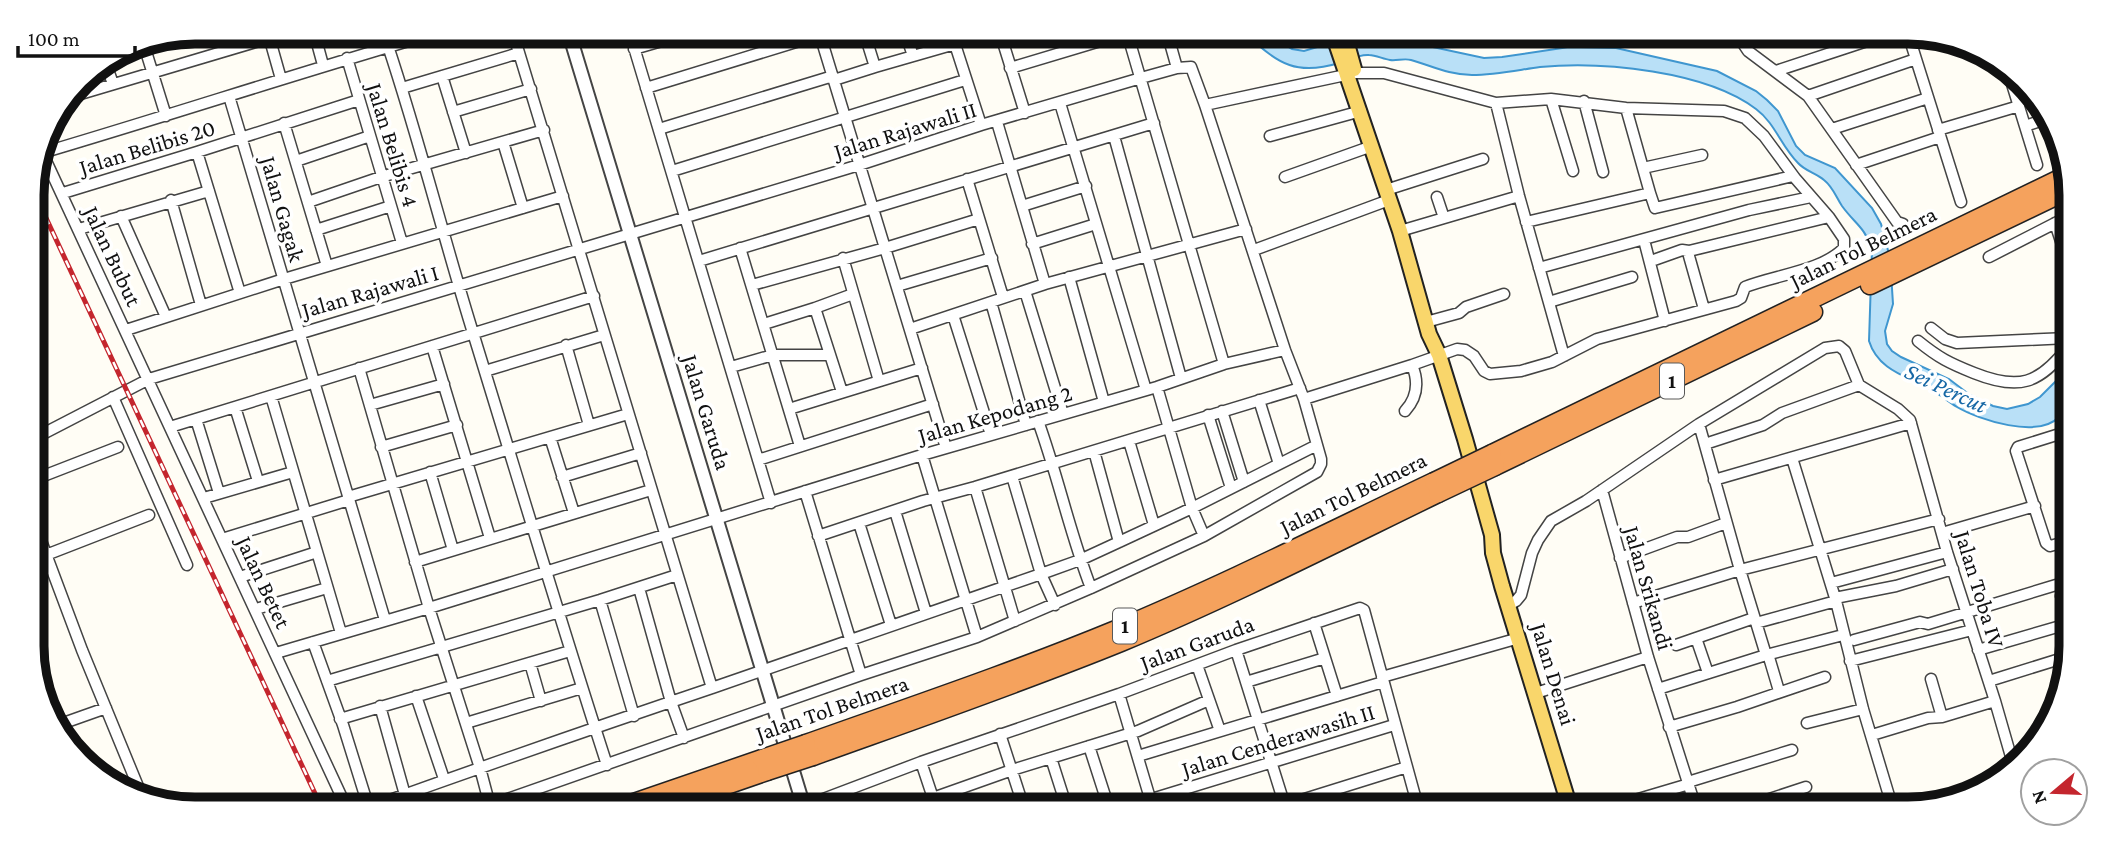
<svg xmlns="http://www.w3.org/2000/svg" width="2103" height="841" font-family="'Crimson Pro',serif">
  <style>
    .water { fill: #b9e0f7; stroke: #3f96cf; stroke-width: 2 }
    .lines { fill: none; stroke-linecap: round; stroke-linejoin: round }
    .minor-casing { stroke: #444; stroke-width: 13 }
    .tertiary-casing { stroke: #444; stroke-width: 16 }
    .primary-casing { stroke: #222; stroke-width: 18 }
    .motorway-casing { stroke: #222; stroke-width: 21 }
    .minor { stroke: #fff; stroke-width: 10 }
    .tertiary { stroke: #fff; stroke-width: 12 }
    .primary { stroke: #f9d66b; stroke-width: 14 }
    .motorway { stroke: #f5a25d; stroke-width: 18 }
    .rail-casing { stroke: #c4262e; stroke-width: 5 }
    .rail { stroke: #fff; stroke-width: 2.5; stroke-dasharray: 8; stroke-linecap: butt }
    .motorway-bridge-casing { stroke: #222; stroke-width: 21; stroke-linecap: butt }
    .motorway-bridge { stroke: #f5a25d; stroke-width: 18 }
    .labels { text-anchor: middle; stroke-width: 7; stroke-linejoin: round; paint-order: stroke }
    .shield { fill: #fff; stroke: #585858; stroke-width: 2 }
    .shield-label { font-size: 21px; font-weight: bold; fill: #111 }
    .street-label { font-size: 23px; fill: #111; stroke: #fff }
    .water-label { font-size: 24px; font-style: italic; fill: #1768a6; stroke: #fff }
    .rim { fill: none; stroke: #111; stroke-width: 9 }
  </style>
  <rect width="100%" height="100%" fill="#fffdf5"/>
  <!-- water -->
  <path class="water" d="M1249 37H1272L1292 49 1304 51 1351 37H1386L1484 58 1502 57 1569 47 1616 48 1717 71 1756 91 1767 100 1778 111 1796 146 1805 155 1835 168 1872 208 1881 224 1890 258 1893 304 1885 331 1887 344 1892 351 1901 357 1949 379 1970 395 1993 406 2007 409 2028 404 2040 397 2067 370C2067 386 2070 404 2059 417 2038 439 1979 420 1957 407 1947 401 1940 394 1930 389 1906 376 1878 370 1869 341L1872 249C1864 226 1855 224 1842 206 1836 197 1833 187 1824 180 1816 173 1805 171 1798 163 1781 146 1775 123 1756 109 1706 71 1602 61 1540 67 1518 70 1495 75 1472 75 1449 75 1432 66 1411 60 1404 58 1397 61 1390 60 1383 59 1376 55 1369 55 1360 54 1348 60 1339 63 1297 76 1279 64 1249 37Z"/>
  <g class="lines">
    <!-- minor casing -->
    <g class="minor-casing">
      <path id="minor" d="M226 32 231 49
        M314 32 323 65
        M268 33 281 79
        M630 34 771 503
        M820 35 946 448
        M906 35 913 56
        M952 35 981 125
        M1001 36 1025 113
        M1128 36 1224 364
        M1168 36 1177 68
        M1740 39 1748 51 1808 96 1897 222 1903 224
        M1910 40 1961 202
        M143 42 166 116
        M388 46C420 142 444 240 474 336 518 479 561 623 607 765
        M634 49 686 34
        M347 58 402 243
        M105 61 113 84
        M875 67 955 44
        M1010 68 1117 36
        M1776 71 1870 40
        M2008 71 2037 165
        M442 76 466 153
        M834 80 875 67 865 35
        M402 88 519 53
        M646 88 819 35
        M229 96 385 620
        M1808 96 1916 59
        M67 98 269 38
        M1551 99 1573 171
        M1584 101 1603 172
        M1060 103 1146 390
        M1496 103 1519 196 1564 356
        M1205 105 1355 73H1384L1496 103 1551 99 1626 108 1724 111 1745 118 1764 136 1795 178 1829 217 1844 239V248C1822 271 1775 275 1745 287L1741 298 1736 301 1597 339 1552 362 1521 371 1490 374 1484 371 1474 356 1465 350 1457 349 1412 365 1304 399
        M453 112 531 89
        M997 122 1045 284
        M284 123 327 266
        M2025 126 2046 119
        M659 129 833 76
        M1832 129 1928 98
        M1938 130 2019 106
        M1114 136 1181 378
        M1270 136 1361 111
        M503 142 523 208
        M41 150 344 802
        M197 152 240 293
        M42 153C174 114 304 71 436 33
        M296 161 370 136
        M1856 165 1940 137
        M1643 168 1702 155
        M672 171 965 80
        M1285 177 1372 146
        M967 179 1003 297
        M1386 190 1483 159
        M63 193 197 152 359 100
        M1650 193 1655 208 1793 176
        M1437 197 1444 218
        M171 200 201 305
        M308 202 381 177 544 130
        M1022 206 1086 186
        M121 216 166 317
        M1526 222 1650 193 1626 108
        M2055 223 2069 266
        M79 229 209 191
        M316 230 391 206
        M1400 231 1519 196
        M1644 240 1665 321
        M1032 244 1096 224
        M740 248 800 446
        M1254 250 1389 200
        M1989 257 2069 216
        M843 258 879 381
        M699 261 1154 123
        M1651 261 1682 250 1689 251
        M1539 268 1749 210 1811 197
        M1069 277 1104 402
        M752 285 885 248 979 219
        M897 286 992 258
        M1025 291 1063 414
        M991 302 1026 425
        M1549 302 1632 277
        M815 308 853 294
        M1704 309 1689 256V251L1829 217
        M953 315 991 435
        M1426 322 1459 313 1466 307 1504 294
        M764 324 815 308 842 392
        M1931 328 1945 339 1957 343 2068 338
        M910 329 1045 284 1246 229
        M126 330 284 279 563 196
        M1918 341C1939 358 1949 363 1974 373 2019 391 2039 384 2068 347
        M566 345 589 425
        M432 346 490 538
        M731 367 773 355H830
        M359 368 429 608 480 768 489 802
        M485 371 604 335
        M1157 387 1192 508 1204 536
        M271 396 341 633
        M113 397 187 565
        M1259 400 1279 464
        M370 405 444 384
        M235 407 258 481
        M789 409 922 368
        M1222 411 1244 482
        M1405 411C1417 398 1419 382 1412 365
        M1208 415 1231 488
        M196 419 219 493
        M1038 421C1058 476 1070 534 1091 588
        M1699 424 1740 570 1766 655
        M170 427 594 296
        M550 437 574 513
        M33 439 149 379 859 165 981 125 1141 78 1177 68 1191 67 1205 105 1285 350 1304 399 1321 459V464L1317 472 1204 536 1091 588 977 637 861 675 499 802
        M1129 441 1154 525
        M1705 444 1763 425 1782 413 1859 385
        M381 447 457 425
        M922 455 977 637
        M1792 458 1836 601 1863 709 1893 809
        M758 460 933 404
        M430 472 453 550
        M1012 476 1041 574 1055 605
        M562 477 641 453
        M33 480 118 447
        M1714 480 1911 423
        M975 487 1015 621
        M1602 490 1648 657 1696 808
        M805 491 861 675
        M348 497 628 414
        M204 498 293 472
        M895 511 926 613
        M34 522 82 650 144 801
        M859 523 891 625
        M1942 533 2035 506
        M818 536 923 501 975 487 1300 388
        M222 539 349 500
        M1119 542 1192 508 1317 445
        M2065 542 2050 546 2046 543 2016 451 2018 447 2066 432
        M46 555 149 515
        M1620 558 1677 537H1688L1726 523
        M415 562 651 490
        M240 577 317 552
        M1831 583 1947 552
        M639 588 671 702 684 738
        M2061 596 2064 606
        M1835 598 1896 586 1953 569
        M600 600 634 716
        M1633 603 1740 570 1939 519
        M1509 605 1516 601 1521 595 1532 553 1538 540 1551 521 1586 501 1699 424 1825 348 1839 346 1845 351 1859 385 1898 409 1910 420 1947 552 1995 701 2014 767
        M256 609 327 588
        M1314 623 1337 696
        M1756 623 1836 601
        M1696 638 1708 673
        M1854 640 1920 622 1928 624 2056 585
        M313 642 343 725 367 802
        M1676 645 1754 618
        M1236 650 1285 806
        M1978 650 2064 625
        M276 653 429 608 922 455 1157 387 1224 364 1285 350
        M1768 654 1779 691
        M1850 661 1972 630
        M530 663 541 701
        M1197 665 1220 731
        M1382 677 1519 638
        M327 681 600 600 677 575
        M1989 681 2063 658
        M1246 682 1325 658
        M712 688 1041 574 1080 560 1119 542 1094 451
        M1658 689 1766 655 1843 635
        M1536 693 1648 657
        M1119 694 1152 805
        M416 696 444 779
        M380 706 407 802
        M1942 717 1995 701
        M340 719 570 651
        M466 723 582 688
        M1807 723 1863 709
        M58 725 106 708
        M1669 727 1737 707 1825 677
        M1000 734 1023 805
        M1872 735 1928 718 1942 717 1931 679
        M1089 746 1108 805
        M1138 756 1383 682
        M1051 758 1066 805
        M921 762 933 798 1012 770 1138 731 1209 700
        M1688 782 1792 750
        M384 802C493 763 602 725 712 688 645 470 581 251 513 33
        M810 804 921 762 1119 694 1236 650 1360 608 1364 610 1418 807
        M912 804 933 798
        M1132 805 1394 725
        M1282 806 1407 767
        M1608 808 1689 784
        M1742 808 1806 787"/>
    </g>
    <!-- tertiary casing -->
    <g class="tertiary-casing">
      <path id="tertiary" d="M569 33 803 804"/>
    </g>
    <!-- primary casing -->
    <g class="primary-casing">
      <path id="primary" d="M1334 37 1400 231 1429 334 1439 355 1465 439 1492 535 1493 553 1502 586 1570 808
        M1345 37 1354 69"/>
    </g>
    <!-- motorway casing -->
    <g class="motorway-casing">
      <path id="motorway" d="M1870 285 2070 189
        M1492 454 2070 174
        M1495 466 1813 312
        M806 744C910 707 1014 672 1116 630 1224 585 1329 532 1434 482
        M813 756C916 719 1020 683 1121 642 1229 597 1333 544 1438 493
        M634 803 762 759
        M674 803 767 771"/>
    </g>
    <!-- minor -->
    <use href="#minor" class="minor"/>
    <!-- tertiary -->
    <use href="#tertiary" class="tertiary"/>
    <!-- primary -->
    <use href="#primary" class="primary"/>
    <!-- motorway -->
    <use href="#motorway" class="motorway"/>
    <!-- rail casing -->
    <g class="rail-casing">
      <path id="rail" d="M32 188 319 802"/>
    </g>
    <!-- rail -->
    <use href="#rail" class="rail"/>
    <!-- motorway-bridge casing -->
    <g class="motorway-bridge-casing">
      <path id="motorway-bridge" d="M1434 482 1492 454
        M1438 493 1495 466
        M762 759 806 744
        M767 771 813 756"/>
    </g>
    <!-- motorway-bridge -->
    <use href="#motorway-bridge" class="motorway-bridge"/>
  </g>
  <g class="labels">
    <!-- shield labels -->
    <g class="shield">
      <rect x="1660" y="363.5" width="24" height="35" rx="5"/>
      <rect x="1113" y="608.5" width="24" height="35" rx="5"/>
    </g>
    <g class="shield-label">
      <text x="1672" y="388">1</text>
      <text x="1125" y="633">1</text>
    </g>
    <!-- street labels -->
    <g class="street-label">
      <text transform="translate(905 130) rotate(-17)" y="8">Jalan Rajawali II</text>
      <text transform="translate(393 145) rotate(73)" y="8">Jalan Belibis 4</text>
      <text transform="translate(147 147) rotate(-17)" y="8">Jalan Belibis 20</text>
      <text transform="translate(283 209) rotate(74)" y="8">Jalan Gagak</text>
      <text transform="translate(1863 247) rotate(-26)" y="8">Jalan Tol Belmera</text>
      <text transform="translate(113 256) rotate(65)" y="8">Jalan Bubut</text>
      <text transform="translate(370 291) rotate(-16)" y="8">Jalan Rajawali I</text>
      <text transform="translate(707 412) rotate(73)" y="8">Jalan Garuda</text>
      <text transform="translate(995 414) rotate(-16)" y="8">Jalan Kepodang 2</text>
      <text transform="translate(1353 493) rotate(-26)" y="8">Jalan Tol Belmera</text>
      <text transform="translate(264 582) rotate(65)" y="8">Jalan Betet</text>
      <text transform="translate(1649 588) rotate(74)" y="8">Jalan Srikandi</text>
      <text transform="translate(1980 589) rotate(73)" y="8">Jalan Toba IV</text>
      <text transform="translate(1197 643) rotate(-20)" y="8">Jalan Garuda</text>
      <text transform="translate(1554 674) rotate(73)" y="8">Jalan Denai</text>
      <text transform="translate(832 708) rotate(-19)" y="8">Jalan Tol Belmera</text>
      <text transform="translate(1278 740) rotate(-17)" y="8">Jalan Cenderawasih II</text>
    </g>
    <!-- water labels -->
    <g class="water-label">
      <text transform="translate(1946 388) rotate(25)" y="8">Sei Percut</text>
    </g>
  </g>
  <!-- crop -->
  <path d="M0 0H2103V841H0ZM195 44H1908A151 151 0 0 1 2059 195V646A151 151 0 0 1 1908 797H195A151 151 0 0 1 44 646V195A151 151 0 0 1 195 44Z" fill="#fff" fill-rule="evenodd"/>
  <path class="rim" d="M195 44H1908A151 151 0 0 1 2059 195V646A151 151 0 0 1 1908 797H195A151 151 0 0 1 44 646V195A151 151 0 0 1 195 44Z"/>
  <!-- north arrow -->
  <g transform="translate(2054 792) rotate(251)"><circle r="33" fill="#ffffff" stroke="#a0a0a0" stroke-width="2"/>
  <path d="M0-5L12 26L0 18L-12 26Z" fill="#c4262e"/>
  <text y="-10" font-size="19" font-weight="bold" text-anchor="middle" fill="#111111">N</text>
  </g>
  <!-- scale -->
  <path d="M18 46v10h117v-10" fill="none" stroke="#111111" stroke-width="3.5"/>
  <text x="28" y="46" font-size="21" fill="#111111" stroke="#ffffff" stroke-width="5" paint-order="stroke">100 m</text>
</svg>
